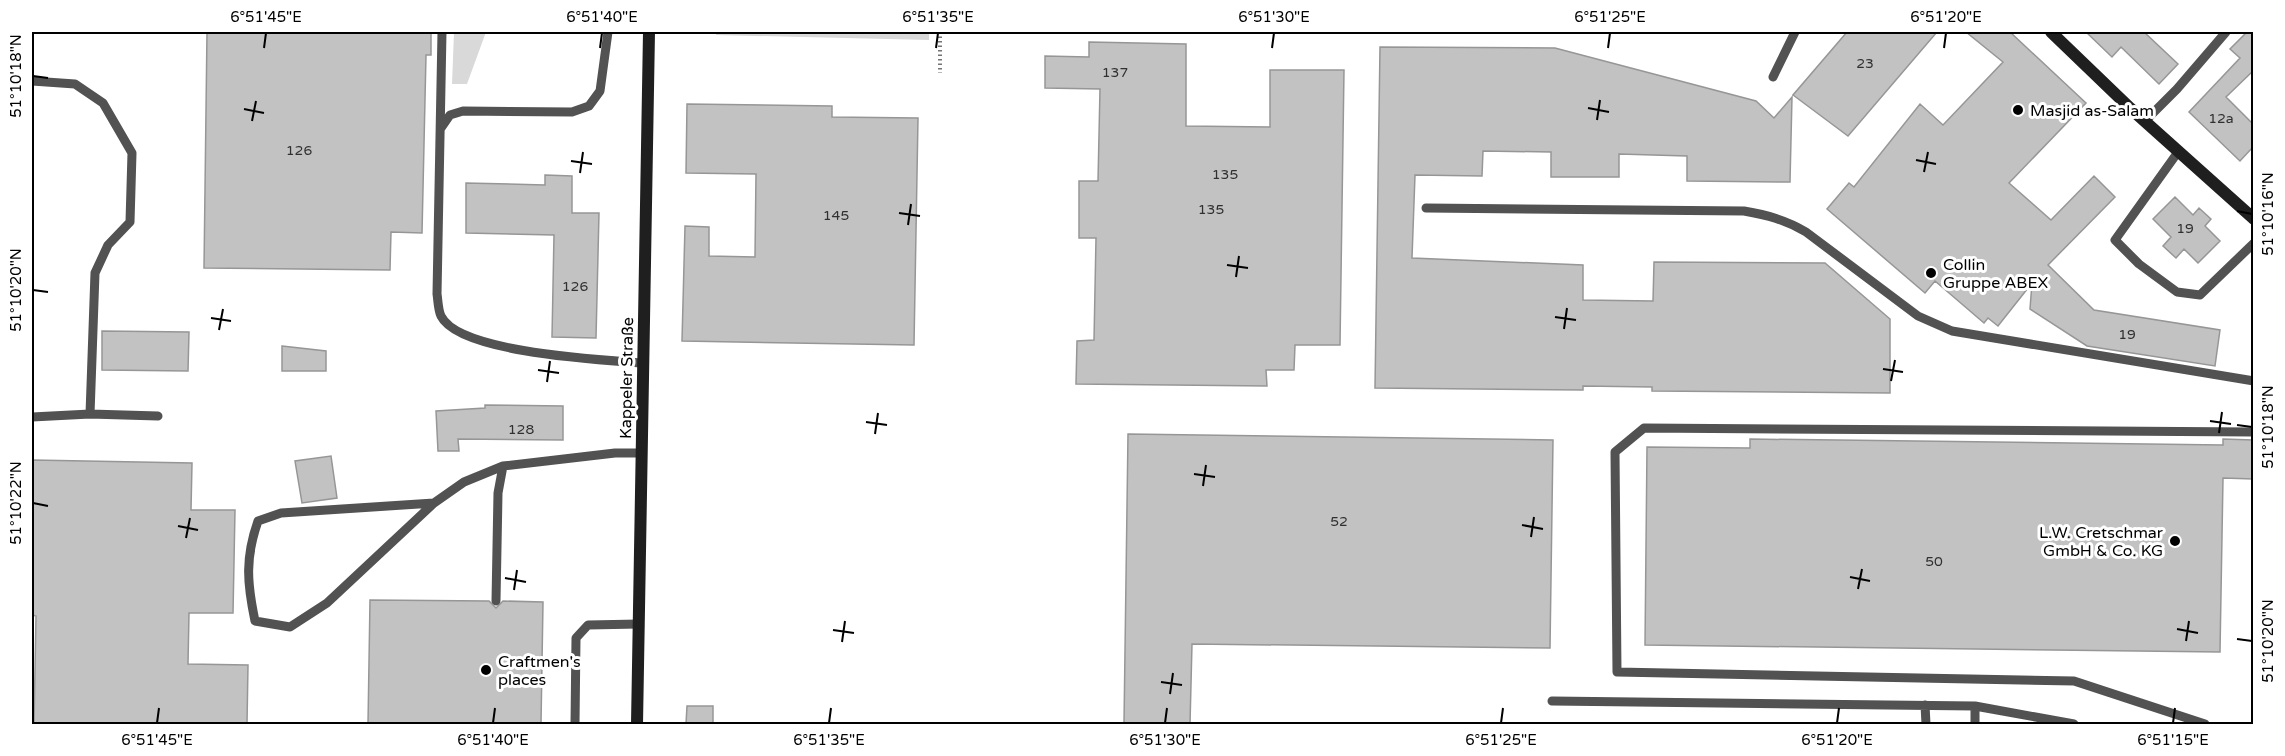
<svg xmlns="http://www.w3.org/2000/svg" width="2285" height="756" font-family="'Varela Round',sans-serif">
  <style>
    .green { fill: #d9d9d9 }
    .building { fill: #c2c2c2; stroke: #969696; stroke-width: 1.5 }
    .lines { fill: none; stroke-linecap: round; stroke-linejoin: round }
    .path { stroke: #747474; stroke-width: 4; stroke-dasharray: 1.5 3; stroke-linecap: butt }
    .lane { stroke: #525252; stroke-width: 9 }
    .secondary { stroke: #1f1f1f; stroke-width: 12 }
    .ticks { fill: none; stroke: #000; stroke-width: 2 }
    .poi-dot { fill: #000; stroke: #fff; stroke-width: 2 }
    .labels { text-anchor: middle; stroke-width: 6; stroke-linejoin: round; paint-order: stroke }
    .number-label { font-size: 14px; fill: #303030 }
    .poi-label { font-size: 16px; fill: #000; stroke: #fff; text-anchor: start }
    .street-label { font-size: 16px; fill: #000; stroke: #fff }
    .neatline { fill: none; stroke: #000; stroke-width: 2 }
    .ticks-label { font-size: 15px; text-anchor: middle; fill: #000 }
  </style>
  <rect width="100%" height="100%" fill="#fff"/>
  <!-- green -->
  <path class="green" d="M454 32H486L467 84H452Z
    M716 32H929V40L716 35Z"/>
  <!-- building -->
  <path class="building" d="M207 32H431V55H426L422 233 391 232 390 270 204 268Z
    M1847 32H1937L1848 136 1793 95Z
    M1966 32H2010L2086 103 2009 183 2051 220 2094 176 2115 197 2048 265 2094 310 2220 330 2215 366 2087 346 2030 309 2032 283 1998 326 1988 318 1984 323 1935 281 1925 293 1827 209 1849 183 1854 187 1920 104 1943 125 2003 62Z
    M2086 32H2144L2178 64 2159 84 2121 47 2112 57Z
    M2247 32H2253V71L2226 97 2253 124V147L2240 161 2189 112 2240 58 2230 49Z
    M1089 42 1186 44V126L1270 127V70H1344L1340 345H1295L1294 370H1266L1267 386 1076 384 1077 341 1094 340 1096 238H1079V181H1098L1100 89 1045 88V56L1089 57Z
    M1380 47 1555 48 1756 101 1774 118 1792 97 1790 182 1687 181V156L1619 154V177H1551V152L1483 151 1482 176 1415 175 1412 258 1583 265V300L1653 301 1654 262 1825 263 1890 319V393L1652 391V387L1583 386V390L1375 388Z
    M687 104 832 106V117L918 118 914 345 682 341 685 226 709 227V256L755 257 756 174 686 173Z
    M545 175 572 176V213H599L596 338 552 337 554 235 466 233V183L545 185Z
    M2175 197 2193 215 2199 208 2211 219 2205 226 2220 241 2198 263 2184 249 2176 258 2163 246 2171 237 2153 219Z
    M102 331 189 332 188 371 102 370Z
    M282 346 326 351V371H282Z
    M485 405 563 406V440L458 439 459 451H438L436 411 485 408Z
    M1128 434 1553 440 1550 648 1192 644 1190 724H1124Z
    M1750 439 2223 445V439L2253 440V479L2223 478 2220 652 1645 645 1647 447 1750 448Z
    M331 456 337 498 302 503 295 461Z
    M32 460 192 463 191 510H235L233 613H189L188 664 248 665 247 724H34L36 616 32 615Z
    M370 600 489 601 496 608 503 601 543 602 541 724H368Z
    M687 706H713V724H686Z"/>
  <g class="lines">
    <!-- path -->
    <path class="path" d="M940 32V73"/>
    <!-- lane -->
    <path class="lane" d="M442 32 437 294C438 300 438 310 441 316 459 353 603 360 642 363
      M1773 77 1795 32
      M32 81 75 84 103 103 132 153 130 222 108 245 95 273 90 414
      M2145 121 2177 89 2226 32
      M441 128 450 115 463 111 572 112 589 106 600 91 608 32
      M2178 152 2115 240 2139 264 2177 292 2200 295 2254 243
      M1426 208 1744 211C1767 215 1786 220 1806 232L1918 316 1952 331 2254 381
      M32 417 90 414 158 416
      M434 503 281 513 258 521C245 558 247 583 255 621L290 627 327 603 434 503 464 482 503 466 615 453H641
      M496 601 498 493 503 466
      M1552 701 1975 706 2074 724
      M1925 705 1926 724
      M1975 706V724
      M575 724 576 638 588 625 639 624
      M2205 724 2074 681 1617 672 1615 452 1644 428 2254 432"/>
    <!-- secondary -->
    <path class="secondary" d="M2051 32 2130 108 2254 219
      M637 724 649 32"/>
  </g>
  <!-- ticks -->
  <path class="ticks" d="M264 48 266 33M600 48 602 33M936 48 938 33M1272 48 1274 33M1608 48 1610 33M1944 48 1946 33M33 76 48 78M1588 108 1609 112M244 109 264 113M1597 120 1600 100M252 121 256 101M1916 160 1936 164M571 161 592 164M1924 172 1928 152M580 173 583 152M2237 211 2252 214M899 213 920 216M908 225 911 204M1227 265 1248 268M1236 277 1239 256M33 290 48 292M1555 317 1576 320M211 318 231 321M1564 329 1567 308M219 330 223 309M1883 369 1903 372M538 370 559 373M1891 381 1895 360M547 382 550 361M2210 421 2231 424M866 422 887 425M2237 425 2252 427M2219 433 2222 412M875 434 878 413M1194 474 1215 477M1203 486 1206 465M33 503 48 506M1522 525 1543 529M178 526 198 530M1531 537 1534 517M186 538 190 518M1850 577 1870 581M505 578 526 582M1858 589 1862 569M514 590 517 570M2177 629 2198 633M833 630 854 633M2237 639 2252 641M2186 641 2189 621M842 642 845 621M1161 682 1182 685M1170 694 1173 673M157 723 159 708M493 723 495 708M829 723 831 708M1165 723 1167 708M1501 723 1503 708M1837 723 1839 708M2173 723 2175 708"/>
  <!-- markers -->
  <g class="poi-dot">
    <circle cx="2018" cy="110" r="6"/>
    <circle cx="1931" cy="273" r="6"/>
    <circle cx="2175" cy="541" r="6"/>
    <circle cx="486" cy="670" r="6"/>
  </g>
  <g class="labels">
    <!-- number labels -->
    <g class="number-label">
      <text x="1865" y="68">23</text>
      <text x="1115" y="77">137</text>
      <text x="2221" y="123">12a</text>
      <text x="299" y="155">126</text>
      <text x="1225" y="179">135</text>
      <text x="1211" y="214">135</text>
      <text x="836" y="220">145</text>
      <text x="2185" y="233">19</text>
      <text x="575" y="291">126</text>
      <text x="2127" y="339">19</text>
      <text x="521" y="434">128</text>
      <text x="1339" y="526">52</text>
      <text x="1934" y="566">50</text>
    </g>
    <!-- poi labels -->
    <g class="poi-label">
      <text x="2030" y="116">Masjid as-Salam</text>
      <text x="1943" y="270">Collin<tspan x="1943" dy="18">Gruppe ABEX</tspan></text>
      <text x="2163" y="538" text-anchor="end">L.W. Cretschmar<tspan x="2163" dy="18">GmbH &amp; Co. KG</tspan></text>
      <text x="498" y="667">Craftmen's<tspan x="498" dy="18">places</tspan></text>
    </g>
    <!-- street labels -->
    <g class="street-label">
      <text transform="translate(626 378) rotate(-89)" y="6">Kappeler Straße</text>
    </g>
  </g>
  <!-- border -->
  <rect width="2285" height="756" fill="none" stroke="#ffffff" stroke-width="66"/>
  <rect x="33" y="33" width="2219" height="690" class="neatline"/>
  <g class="ticks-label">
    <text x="266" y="22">6°51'45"E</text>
    <text x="602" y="22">6°51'40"E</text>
    <text x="938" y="22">6°51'35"E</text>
    <text x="1274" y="22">6°51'30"E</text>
    <text x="1610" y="22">6°51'25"E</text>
    <text x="1946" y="22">6°51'20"E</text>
    <text transform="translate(16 76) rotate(-90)" y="5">51°10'18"N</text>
    <text transform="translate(2268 214) rotate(-90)" y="5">51°10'16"N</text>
    <text transform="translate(16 290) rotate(-90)" y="5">51°10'20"N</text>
    <text transform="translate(2268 427) rotate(-90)" y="5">51°10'18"N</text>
    <text transform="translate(16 503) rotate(-90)" y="5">51°10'22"N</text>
    <text transform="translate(2268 641) rotate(-90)" y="5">51°10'20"N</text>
    <text x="157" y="745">6°51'45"E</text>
    <text x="493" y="745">6°51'40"E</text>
    <text x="829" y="745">6°51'35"E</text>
    <text x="1165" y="745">6°51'30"E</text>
    <text x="1501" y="745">6°51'25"E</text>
    <text x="1837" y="745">6°51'20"E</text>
    <text x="2173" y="745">6°51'15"E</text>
  </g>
</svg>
